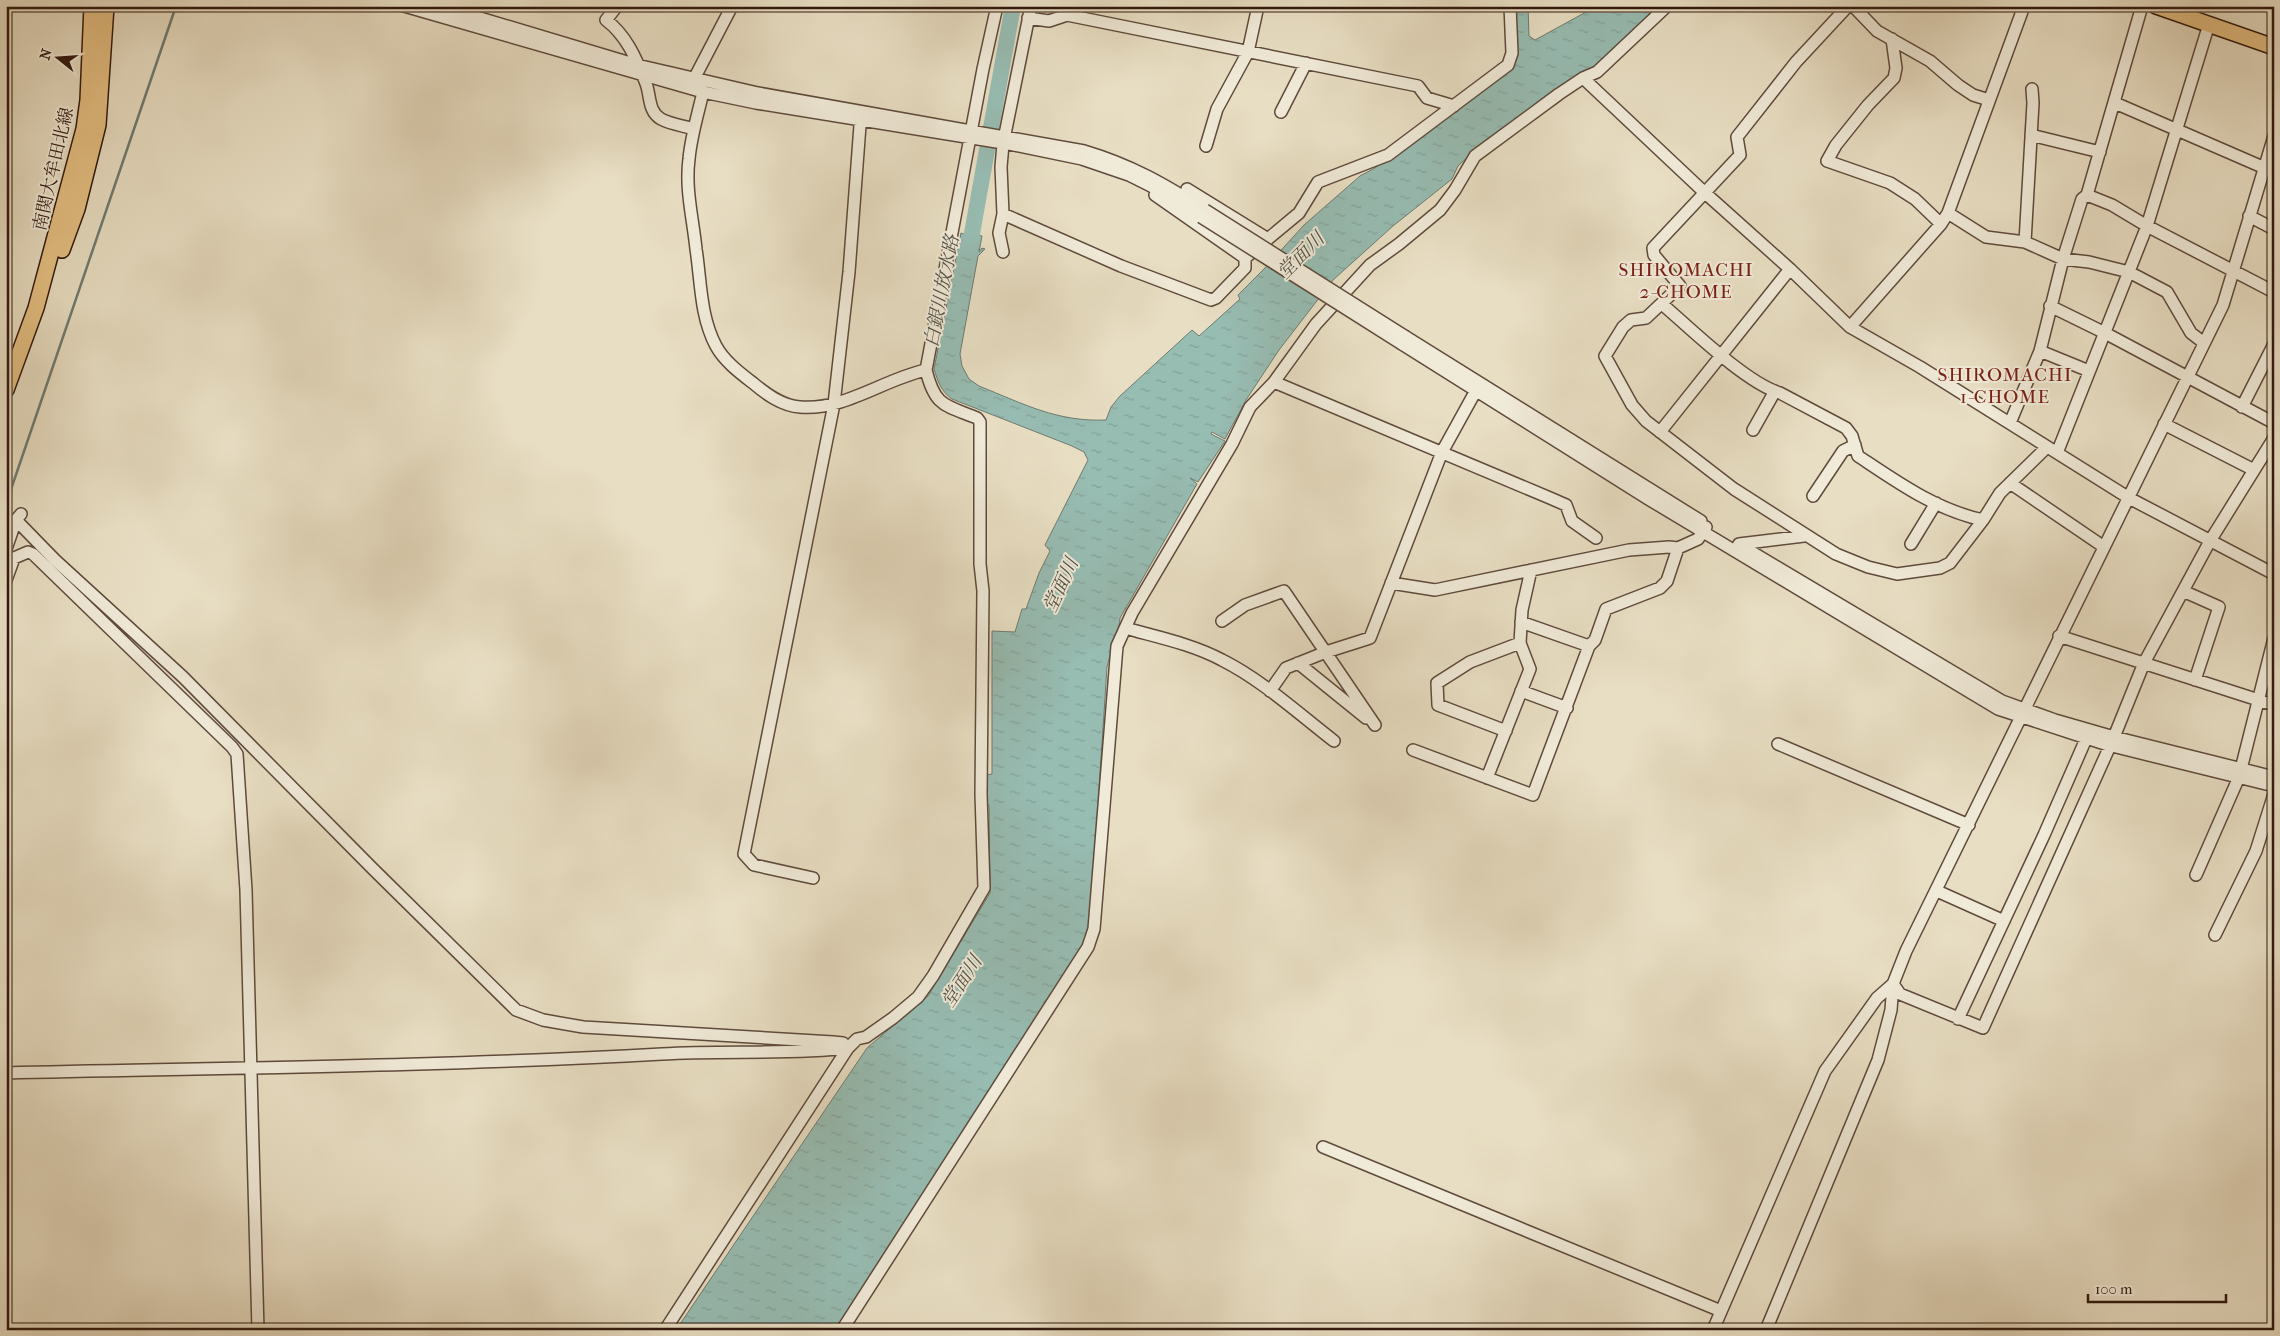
<svg xmlns="http://www.w3.org/2000/svg" width="2280" height="1336" font-family="'IM FELL French Canon','Noto Serif JP',serif">
  <style>
    .water { fill: url(#water-ripples); stroke: #6e7b71 }
    .lines { fill: none; stroke-linecap: round; stroke-linejoin: round }
    .stream { stroke: #6e7b71; stroke-width: 2.5 }
    .river { stroke: #97bcb2; stroke-width: 16 }
    .minor-casing { stroke: #5f4a3c; stroke-width: 14 }
    .major-casing { stroke: #31190f; stroke-width: 18 }
    .minor { stroke: #f0ead8; stroke-width: 11 }
    .major { stroke: #e4bf82; stroke-width: 15 }
    .minor-bridge-casing { stroke: #5f4a3c; stroke-width: 14; stroke-linecap: butt }
    .minor-bridge { stroke: #f0ead8; stroke-width: 11 }
    .labels { text-anchor: middle; stroke-width: 4; stroke-linejoin: round; paint-order: stroke }
    .street-label { font-size: 18px; fill: #31190f; stroke: #f0ead8 }
    .water-label { font-size: 19px; font-style: italic; fill: #555248; stroke: #f0ead8 }
    .neighbourhood-label { font-size: 19px; letter-spacing: 1px; fill: #7a1f14; stroke: #f0ead8 }
  </style>
  <defs>
    <pattern id="water-ripples" width="26" height="14" patternUnits="userSpaceOnUse" patternTransform="scale(1.25)"><rect width="26" height="14" fill="#97bcb2"/><path d="M2 4q2-2 4 0t4 0M15 11q2-2 4 0t4 0" fill="none" stroke="#83a198"/></pattern>
  </defs>
  <rect width="100%" height="100%" fill="#e8dec3"/>
  <filter id="stains"><feTurbulence type="fractalNoise" baseFrequency=".004" numOctaves="4"/><feColorMatrix values="0 0 0 0 .2 0 0 0 0 .09 0 0 0 0 .02 0 0 0 .5 -.17"/></filter>
  <radialGradient id="worn" r=".72"><stop offset=".6" stop-color="#630" stop-opacity="0"/><stop offset="1" stop-color="#630" stop-opacity=".3"/></radialGradient>
  <!-- water -->
  <path class="water" d="M1512 6H1528L1529 36 1535 40 1597 6H1663L1597 66 1470 155 1458 166 1452 179 1393 226 1333 280 1279 350 1246 400 1225 439 1212 432 1211 434 1225 441 1198 482 1190 478 1197 484 1120 618C1120 628 1110 653 1107 667L1092 897 1087 941 838 1330H676L867 1048 928 996 990 893 989 805 985 803V775L992 774V631L1015 632 1022 609H1026L1039 573 1050 551 1045 545 1088 460 1084 452 1072 446 952 399C941 391 938 382 934 369L961 233 966 235 968 228 979 231 978 235 982 236 979 252 982 248 985 249 978 256 960 354 962 366 969 379 979 386C1024 404 1057 422 1106 420L1111 407 1120 396 1192 330 1199 336 1240 299 1238 295 1264 269 1304 225 1360 176 1375 168 1441 117 1514 66 1516 56Z"/>
  <g class="lines">
    <!-- stream -->
    <path class="stream" d="M6 504 176 6"/>
    <!-- river -->
    <path class="river" d="M969 250 1013 6"/>
    <!-- minor casing -->
    <g class="minor-casing">
      <path id="minor" d="M404 6 703 92 756 103 1009 144 1082 159 1129 175 1151 186 1201 217
        M440 6 637 65 758 93 1084 151C1131 165 1164 184 1205 210
        M617 6 606 20C626 35 636 58 645 81 651 93 647 111 661 119 670 124 684 126 694 129
        M732 6 695 77 703 92C698 114 691 136 689 159 685 189 693 219 696 249 701 281 700 316 716 346 724 361 740 373 753 383 766 394 782 406 800 407 844 411 884 379 926 370
        M1848 6 1796 62 1737 137 1740 155 1653 248 1654 255 1680 286 1646 318 1631 320 1623 327 1605 356 1632 405 1646 421 1734 489 1836 554 1868 567 1897 574 1940 568 1950 563 1983 520 2000 493 2046 448
        M1853 6 1877 31 1930 61 1958 85 1973 95 1989 100
        M1028 18 1049 21 1067 15 1418 86 1427 98 1454 106
        M1892 39 1896 68 1894 78 1868 105 1836 145 1827 161 1890 183 1915 199 1941 224
        M1583 78 1704 192 1790 269 1850 327 1920 367 2129 498 2274 574
        M2115 103 2274 172
        M1281 112 1306 63
        M2031 135 2100 152
        M1206 146 1217 109 1248 52 1258 6
        M1187 189 1268 239
        M1155 195 1245 258
        M2087 195 2112 205 2147 226 2274 292
        M1948 213 1986 237 2025 242 2063 259 2089 262 2129 272 2167 292 2191 333 2204 343
        M1003 214 1121 266 1211 300 1216 298 1245 268V258L1299 213 1318 182 1388 155 1508 65 1512 53 1510 6
        M2249 216 2274 229
        M2025 242 2033 103 2032 89
        M1003 252 999 233 1003 214 1001 167 1003 144 1031 6
        M1662 304C1690 328 1746 383 1780 393L1846 428 1852 436 1858 456C1897 482 1936 510 1983 520
        M2050 306 2105 333 2274 423
        M1850 327 1941 224 1948 213 2024 6
        M1406 337 1701 521
        M1402 344 1650 500 1998 709 2108 745 2274 786
        M2040 351 2089 371
        M1274 382 1550 498 1566 505 1572 521 1596 538
        M2242 407 2274 344
        M2010 423 2040 351 2063 259 2082 199 2087 195 2142 6
        M2164 424 2254 470
        M1753 430 1775 391
        M1660 432 1790 269
        M2057 453 2147 226 2209 24
        M2010 483 2104 547
        M1813 496 1843 451 1855 445
        M16 520 55 560 183 677 373 869 516 1010 543 1020 583 1027 833 1042 843 1043 848 1048
        M1911 544 1936 503
        M1740 545 2002 701 2055 720 2114 737 2274 777
        M1738 546 1739 544 1804 536
        M6 549 16 520 21 514
        M6 580 14 558 28 552 33 554 232 747 237 754 246 890 258 1330
        M1391 583 1435 590 1629 550 1669 547 1678 548 1698 539 1706 527
        M2183 591 2219 607 2195 680
        M1222 621 1245 605 1284 591 1375 725
        M1521 622 1589 646
        M1125 628C1157 637 1192 644 1222 660 1262 680 1299 714 1334 741
        M2059 636 2274 705
        M1298 663 1366 718
        M1270 691 1286 668 1326 652 1370 638 1442 452 1479 385
        M1521 691 1567 708
        M1506 731 1438 705 1437 683 1470 662 1520 643
        M1778 744 1969 825
        M1413 750 1533 795 1589 646 1595 640 1606 609 1660 588 1667 581 1678 548
        M1487 778 1530 669 1520 643 1522 610 1531 570
        M2196 875 2239 777 2274 638
        M813 878 754 865 744 854 834 404 849 272 861 112
        M1937 891 2004 921
        M2215 935 2256 851 2274 794
        M1893 984 1900 994 1983 1028 2114 737 2144 663 2210 541 2274 438
        M1958 1019 2044 835 2089 732
        M6 1073C225 1068 444 1066 662 1054 724 1050 786 1055 848 1048
        M1323 1147 1721 1311
        M665 1330 848 1048 857 1039 866 1037 893 1018 918 997 933 976 984 888 981 794 983 591 980 564V422L977 418C945 405 935 407 926 370L983 69 997 6
        M842 1330 1088 947 1094 929 1117 646 1132 613 1232 444 1250 407 1274 382 1316 324 1370 265 1399 244 1440 210 1455 190 1475 156 1559 94 1583 78 1597 72 1667 6
        M1713 1330 1825 1071 1877 998 1893 984
        M1766 1330 1878 1060 1891 1010 1893 984 1906 951 2223 305 2274 136"/>
    </g>
    <!-- major casing -->
    <g class="major-casing">
      <path id="major" d="M2156 6 2274 47
        M62 250 77 209 98 125 106 6
        M6 390 36 308 84 129 88 100 92 6"/>
    </g>
    <!-- minor -->
    <use href="#minor" class="minor"/>
    <!-- major -->
    <use href="#major" class="major"/>
    <!-- minor-bridge casing -->
    <g class="minor-bridge-casing">
      <path id="minor-bridge" d="M1205 210 1406 337
        M1201 217 1402 344"/>
    </g>
    <!-- minor-bridge -->
    <use href="#minor-bridge" class="minor-bridge"/>
  </g>
  <g class="labels">
    <!-- street labels -->
    <g class="street-label">
      <text transform="translate(53 169) rotate(-77)" y="6">南関大牟田北線</text>
    </g>
    <!-- water labels -->
    <g class="water-label">
      <text transform="translate(1300 255) rotate(-45)" y="7">堂面川</text>
      <text transform="translate(941 291) rotate(-79)" y="7">白銀川放水路</text>
      <text transform="translate(1060 585) rotate(-65)" y="7">堂面川</text>
      <text transform="translate(961 981) rotate(-57)" y="7">堂面川</text>
    </g>
    <!-- neighbourhood labels -->
    <g class="neighbourhood-label">
      <text x="1686" y="276">SHIROMACHI<tspan x="1686" dy="22">2-CHOME</tspan></text>
      <text x="2005" y="381">SHIROMACHI<tspan x="2005" dy="22">1-CHOME</tspan></text>
    </g>
  </g>
  <!-- margin -->
  <rect width="2280" height="1336" fill="none" stroke="#e8dec3" stroke-width="25"/>
  <rect x="8" y="8" width="2265" height="1321" fill="none" stroke="#31190f" stroke-width="2.5"/>
  <rect x="12" y="12" width="2255" height="1311" fill="none" stroke="#31190f"/>
  <!-- north arrow -->
  <g transform="translate(58 58) rotate(287)" stroke="#f0ead8" stroke-width="4" paint-order="stroke">
  <path d="M0-4L9 19L0 12L-9 19Z" fill="#31190f"/>
  <text y="-8" font-size="14" font-weight="bold" text-anchor="middle" fill="#31190f">N</text>
  </g>
  <!-- scale -->
  <path d="M2088 1294v8h138v-8" fill="none" stroke="#31190f" stroke-width="2.5"/>
  <text x="2095" y="1294" font-size="15" fill="#31190f" stroke="#f0ead8" stroke-width="4" paint-order="stroke">100 m</text>
  <rect width="100%" height="100%" filter="url(#stains)"/>
  <rect width="100%" height="100%" fill="url(#worn)"/>
</svg>
